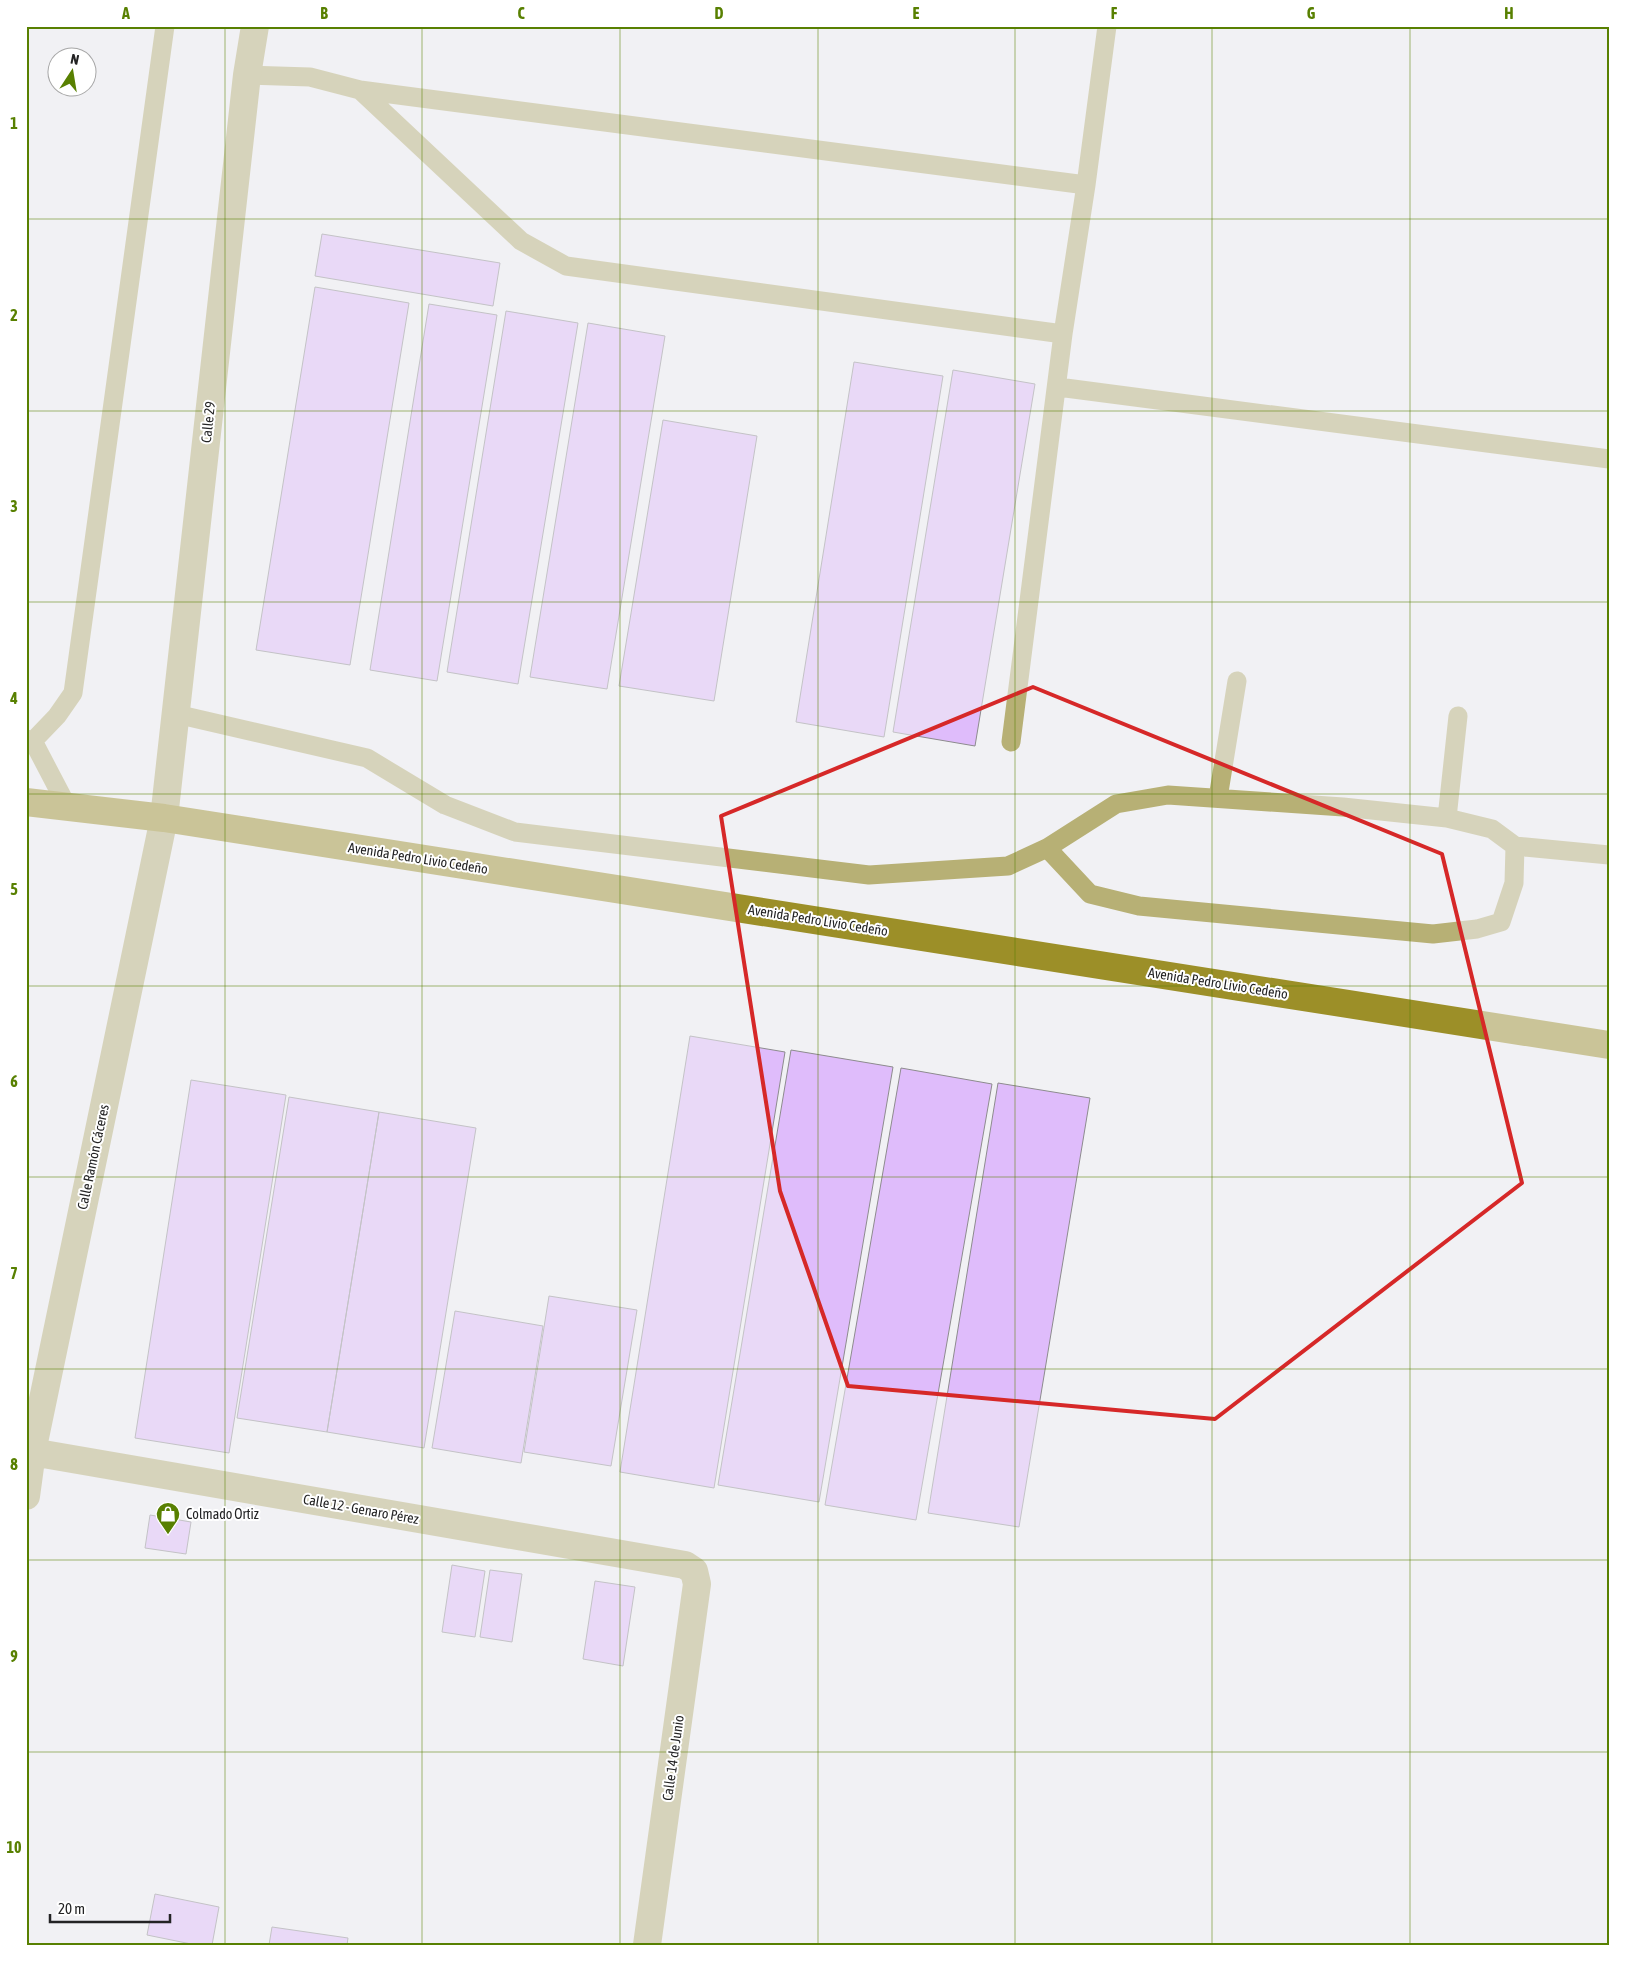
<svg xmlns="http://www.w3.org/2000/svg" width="1635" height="1971" font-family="'Asap Condensed',sans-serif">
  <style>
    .building { fill: #dfbcfb; stroke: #8d8b8e }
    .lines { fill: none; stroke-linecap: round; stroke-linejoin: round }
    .service { stroke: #b7b075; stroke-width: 19 }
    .minor { stroke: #b7b075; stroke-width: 28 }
    .secondary { stroke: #9c8f28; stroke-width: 28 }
    .marked { fill: none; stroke: #d62828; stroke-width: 4; stroke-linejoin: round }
    .grid { fill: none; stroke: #588001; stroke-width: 1; stroke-opacity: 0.55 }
    .labels { text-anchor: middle; stroke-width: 4; stroke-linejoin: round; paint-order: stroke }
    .street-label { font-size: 14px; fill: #232324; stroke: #fff }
    .poi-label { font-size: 14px; fill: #232324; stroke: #fff; text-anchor: start }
    .neatline { fill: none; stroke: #588001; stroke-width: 2 }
    .grid-label { font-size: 16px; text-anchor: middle; font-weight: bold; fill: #588001 }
  </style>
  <rect width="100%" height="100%" fill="#f1f1f4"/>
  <!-- building -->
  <path class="building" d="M322 234 500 263 493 306 315 276Z
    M315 287 409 303 350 665 256 650Z
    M429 304 497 315 437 681 370 670Z
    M506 311 578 323 518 684 447 672Z
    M588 323 665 336 607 689 530 677Z
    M854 362 943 376 884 737 796 722Z
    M953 370 1035 384 975 746 893 732Z
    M663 420 757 436 714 701 619 686Z
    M690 1036 785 1052 714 1488 620 1472Z
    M791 1050 893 1067 819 1502 718 1485Z
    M901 1068 992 1084 916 1520 825 1505Z
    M191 1080 286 1095 229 1453 135 1438Z
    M998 1083 1090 1098 1019 1527 928 1513Z
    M289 1097 379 1112 327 1432 237 1418Z
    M379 1112 476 1128 424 1448 327 1432Z
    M549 1296 637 1310 611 1466 524 1452Z
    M455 1311 543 1326 521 1463 432 1448Z
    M150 1515 191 1522 186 1554 145 1548Z
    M452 1565 485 1571 475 1637 442 1632Z
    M490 1570 522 1574 512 1642 480 1637Z
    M595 1581 635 1587 623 1666 583 1659Z
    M155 1894 219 1907 212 1945H196L147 1935Z
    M272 1927 348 1938 347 1945H269Z"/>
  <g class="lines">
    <!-- service -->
    <path class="service" d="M247 75 310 77 360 90 1086 185 1063 334 566 266 521 241 360 90
      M1086 185 1107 26
      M1058 387 1609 459
      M176 714 367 758 445 805 515 832 869 875 1008 866 1047 848 1116 804 1168 795 1343 807 1447 818 1492 829 1515 846 1514 883 1501 922 1477 929 1433 934 1139 906 1090 894 1047 848
      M26 739 33 741 67 806
      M33 741 57 716 73 693 165 26
      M1011 742 1063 334
      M1218 798 1237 681
      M1447 818 1458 716
      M1515 846 1609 855"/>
    <!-- minor -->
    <path class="minor" d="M26 1451 685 1565 694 1571 697 1584 647 1945
      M26 1496 32 1452 164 818 247 75 255 26"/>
    <!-- secondary -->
    <path class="secondary" d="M26 802 164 818 1609 1045"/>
  </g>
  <!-- marked area -->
  <path d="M0 0H1635V1971H0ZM1033 687 1442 854 1522 1183 1215 1419 848 1386 780 1191 721 816Z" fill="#f1f1f4" fill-opacity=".55" fill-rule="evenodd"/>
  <path class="marked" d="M1033 687 1442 854 1522 1183 1215 1419 848 1386 780 1191 721 816Z"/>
  <!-- grid -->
  <path class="grid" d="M225 26V1945M422 26V1945M620 26V1945M818 26V1945M1015 26V1945M1212 26V1945M1410 26V1945M26 219H1609M26 411H1609M26 602H1609M26 794H1609M26 986H1609M26 1177H1609M26 1369H1609M26 1560H1609M26 1752H1609"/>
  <!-- icons -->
  <defs>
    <g id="shop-pin" transform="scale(1.25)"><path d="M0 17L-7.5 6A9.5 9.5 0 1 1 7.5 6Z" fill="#588001" stroke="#fff"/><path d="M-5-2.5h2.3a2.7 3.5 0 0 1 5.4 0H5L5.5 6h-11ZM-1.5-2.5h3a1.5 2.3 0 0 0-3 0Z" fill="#fff"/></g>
  </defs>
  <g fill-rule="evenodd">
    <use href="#shop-pin" x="168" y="1514"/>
  </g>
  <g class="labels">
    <!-- street labels -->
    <g class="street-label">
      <text transform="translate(208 422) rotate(-84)" y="5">Calle 29</text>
      <text transform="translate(418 858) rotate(9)" y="5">Avenida Pedro Livio Cedeño</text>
      <text transform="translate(818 920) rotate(9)" y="5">Avenida Pedro Livio Cedeño</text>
      <text transform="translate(1218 983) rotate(9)" y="5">Avenida Pedro Livio Cedeño</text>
      <text transform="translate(93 1157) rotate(-78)" y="5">Calle Ramón Cáceres</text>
      <text transform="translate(361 1509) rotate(10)" y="5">Calle 12 - Genaro Pérez</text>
      <text transform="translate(673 1758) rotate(-82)" y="5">Calle 14 de Junio</text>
    </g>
    <!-- poi labels -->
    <g class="poi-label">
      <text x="186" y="1519">Colmado Ortiz</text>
    </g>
  </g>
  <!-- border -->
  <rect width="1635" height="1971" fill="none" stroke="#ffffff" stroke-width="55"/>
  <!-- north arrow -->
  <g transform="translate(72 72) rotate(12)"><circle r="24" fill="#ffffff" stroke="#a7a7a7"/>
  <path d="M0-4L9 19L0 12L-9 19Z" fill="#588001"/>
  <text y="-8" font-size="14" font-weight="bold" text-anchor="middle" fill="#232324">N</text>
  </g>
  <!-- scale -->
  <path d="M50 1914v8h120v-8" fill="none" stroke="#232324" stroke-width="2.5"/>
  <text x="58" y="1914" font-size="15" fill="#232324" stroke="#ffffff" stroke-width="4" paint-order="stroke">20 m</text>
  <rect x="28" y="28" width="1580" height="1916" class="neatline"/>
  <g class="grid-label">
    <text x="126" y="19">A</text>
    <text x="324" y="19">B</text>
    <text x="521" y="19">C</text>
    <text x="719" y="19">D</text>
    <text x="916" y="19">E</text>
    <text x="1114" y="19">F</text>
    <text x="1311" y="19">G</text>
    <text x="1509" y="19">H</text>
    <text x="14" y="129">1</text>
    <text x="14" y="321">2</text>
    <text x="14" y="512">3</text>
    <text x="14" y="704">4</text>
    <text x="14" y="895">5</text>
    <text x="14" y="1087">6</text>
    <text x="14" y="1279">7</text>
    <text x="14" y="1470">8</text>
    <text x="14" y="1662">9</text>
    <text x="14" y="1853">10</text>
  </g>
</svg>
